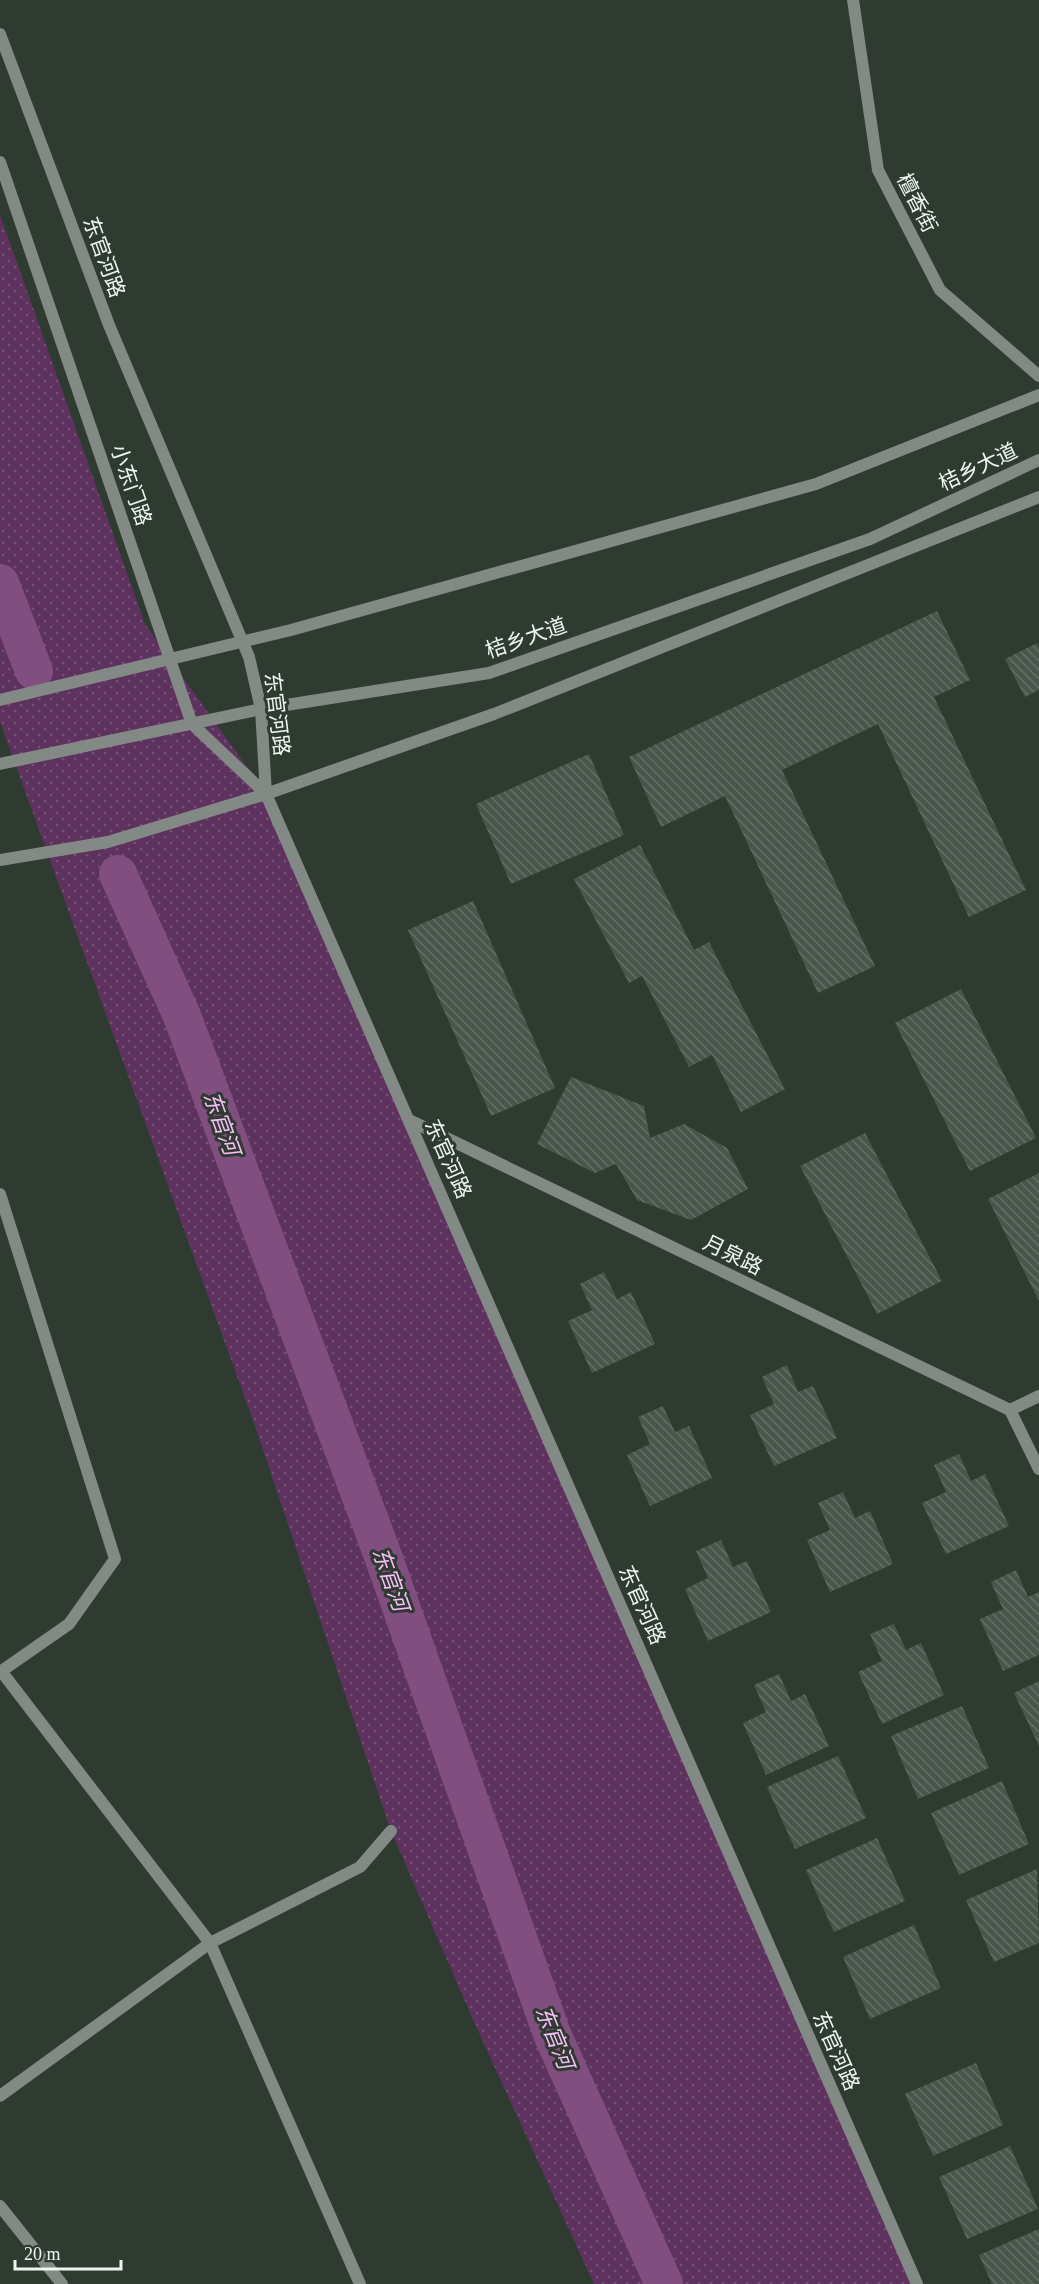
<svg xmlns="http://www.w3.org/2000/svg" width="1039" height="2284" font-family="'Times New Roman','Noto Sans SC',serif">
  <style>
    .park { fill: url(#park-dots) }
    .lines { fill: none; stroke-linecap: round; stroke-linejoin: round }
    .canal { stroke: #804f80; stroke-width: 38 }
    .building { fill: url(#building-back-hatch) }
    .service { stroke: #838984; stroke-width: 12 }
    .minor { stroke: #838984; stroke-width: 12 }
    .tertiary { stroke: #838984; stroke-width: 12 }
    .labels { text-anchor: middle; stroke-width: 6; stroke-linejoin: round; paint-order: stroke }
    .street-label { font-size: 21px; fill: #edf5ef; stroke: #2f3b31 }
    .water-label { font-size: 22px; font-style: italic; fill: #f7bdf8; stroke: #2f3b31 }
  </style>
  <defs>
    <pattern id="park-dots" width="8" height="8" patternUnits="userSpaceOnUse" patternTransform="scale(1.5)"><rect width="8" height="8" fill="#5e325f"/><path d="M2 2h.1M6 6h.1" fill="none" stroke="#755076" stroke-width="1.8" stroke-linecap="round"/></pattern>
    <pattern id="building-back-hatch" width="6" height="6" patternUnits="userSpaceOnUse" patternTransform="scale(1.5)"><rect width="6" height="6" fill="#49564c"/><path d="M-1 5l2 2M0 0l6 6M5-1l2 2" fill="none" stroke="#646f66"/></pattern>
  </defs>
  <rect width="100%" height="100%" fill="#2f3b31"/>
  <!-- park -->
  <path class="park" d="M0 215 145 624 266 794 917 2284H594L475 2024 391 1831 253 1420 0 722Z"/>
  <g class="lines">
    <!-- canal -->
    <path class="canal" d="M0 583 34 671
      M118 874 182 1016 383 1556 552 2034 664 2284"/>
  </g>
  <!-- building -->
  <path class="building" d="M937 611 970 680 934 697 1026 890 969 917 878 724 782 770 875 966 818 993 725 796 661 827 629 757Z
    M1037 643 1039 648V690L1025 697 1005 659Z
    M589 754 624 835 511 884 476 804Z
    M640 845 694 950 709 942 785 1089 741 1112 712 1055 689 1067 642 976 629 983 574 879Z
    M473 901 555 1088 491 1116 408 930Z
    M961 989 1036 1138 970 1171 895 1023Z
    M571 1077 644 1106 650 1138 684 1124 727 1148 748 1189 691 1220 637 1200 616 1164 595 1173 537 1144Z
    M865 1133 942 1281 877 1314 800 1166Z
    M1039 1173V1301L988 1199Z
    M604 1272 617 1299 631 1292 655 1344 592 1373 568 1321 592 1310 580 1284Z
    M787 1365 798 1392 813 1386 837 1438 774 1466 750 1415 774 1404 762 1377Z
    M663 1406 675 1432 689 1426 712 1478 650 1506 627 1455 650 1444 638 1417Z
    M959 1454 971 1481 985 1474 1009 1526 946 1554 922 1503 946 1492 934 1465Z
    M843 1492 855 1518 870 1511 893 1564 830 1592 807 1540 830 1530 818 1503Z
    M721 1540 733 1567 747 1561 771 1612 708 1641 685 1589 708 1578 696 1551Z
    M1016 1570 1028 1597 1039 1592V1655L1003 1671 980 1619 1003 1609 991 1582Z
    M894 1624 906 1650 921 1643 944 1695 882 1724 858 1672 882 1661 870 1634Z
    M779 1674 791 1701 805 1694 829 1746 766 1775 743 1723 766 1712 754 1685Z
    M1039 1681V1746L1014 1693Z
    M962 1706 989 1768 918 1799 891 1736Z
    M838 1756 866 1818 795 1849 767 1787Z
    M1002 1781 1029 1844 959 1875 931 1813Z
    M877 1838 905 1901 834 1932 806 1870Z
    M1037 1869 1039 1943 994 1962 966 1900Z
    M914 1925 941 1988 870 2019 843 1957Z
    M976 2063 1003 2125 933 2156 905 2094Z
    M1010 2146 1038 2209 967 2239 939 2177Z
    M1039 2229V2284H992L979 2255Z"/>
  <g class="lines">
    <!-- service -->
    <path class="service" d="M0 700 291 630 816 484 1039 395
      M0 860 108 842 266 794 494 714 1039 497"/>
    <!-- minor -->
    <path class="minor" d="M853 0 878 170 940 290 1039 376
      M411 1121 1010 1410 1039 1396
      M0 1194 115 1559 69 1624 0 1672
      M1010 1410 1039 1469
      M1 1671 210 1943 360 2284
      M0 2096 210 1943 360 1867 391 1831
      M0 2206 62 2284"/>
    <!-- tertiary -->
    <path class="tertiary" d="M0 34 109 325 249 657 261 709 266 794 917 2284
      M0 162 192 724 266 794
      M0 764 261 709 489 673 870 539 1039 460"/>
  </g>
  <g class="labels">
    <!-- street labels -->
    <g class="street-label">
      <text transform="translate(917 203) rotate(63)" y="7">檀香街</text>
      <text transform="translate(104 257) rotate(70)" y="7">东官河路</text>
      <text transform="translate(978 467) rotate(-25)" y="7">桔乡大道</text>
      <text transform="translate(131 485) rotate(71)" y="7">小东门路</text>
      <text transform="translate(526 638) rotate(-19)" y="7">桔乡大道</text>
      <text transform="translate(277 714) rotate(83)" y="7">东官河路</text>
      <text transform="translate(448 1159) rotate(66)" y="7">东官河路</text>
      <text transform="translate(733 1255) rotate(26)" y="7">月泉路</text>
      <text transform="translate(642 1605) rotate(66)" y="7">东官河路</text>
      <text transform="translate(836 2051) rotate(66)" y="7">东官河路</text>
    </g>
    <!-- water labels -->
    <g class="water-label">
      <text transform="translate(222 1123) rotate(70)" y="8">东官河</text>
      <text transform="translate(391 1579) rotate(70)" y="8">东官河</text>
      <text transform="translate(555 2037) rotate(68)" y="8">东官河</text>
    </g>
  </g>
  <!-- scale -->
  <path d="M15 2260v9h106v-9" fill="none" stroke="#edf5ef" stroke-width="3"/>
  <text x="24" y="2260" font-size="18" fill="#edf5ef" stroke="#2f3b31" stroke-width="4.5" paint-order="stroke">20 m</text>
</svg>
